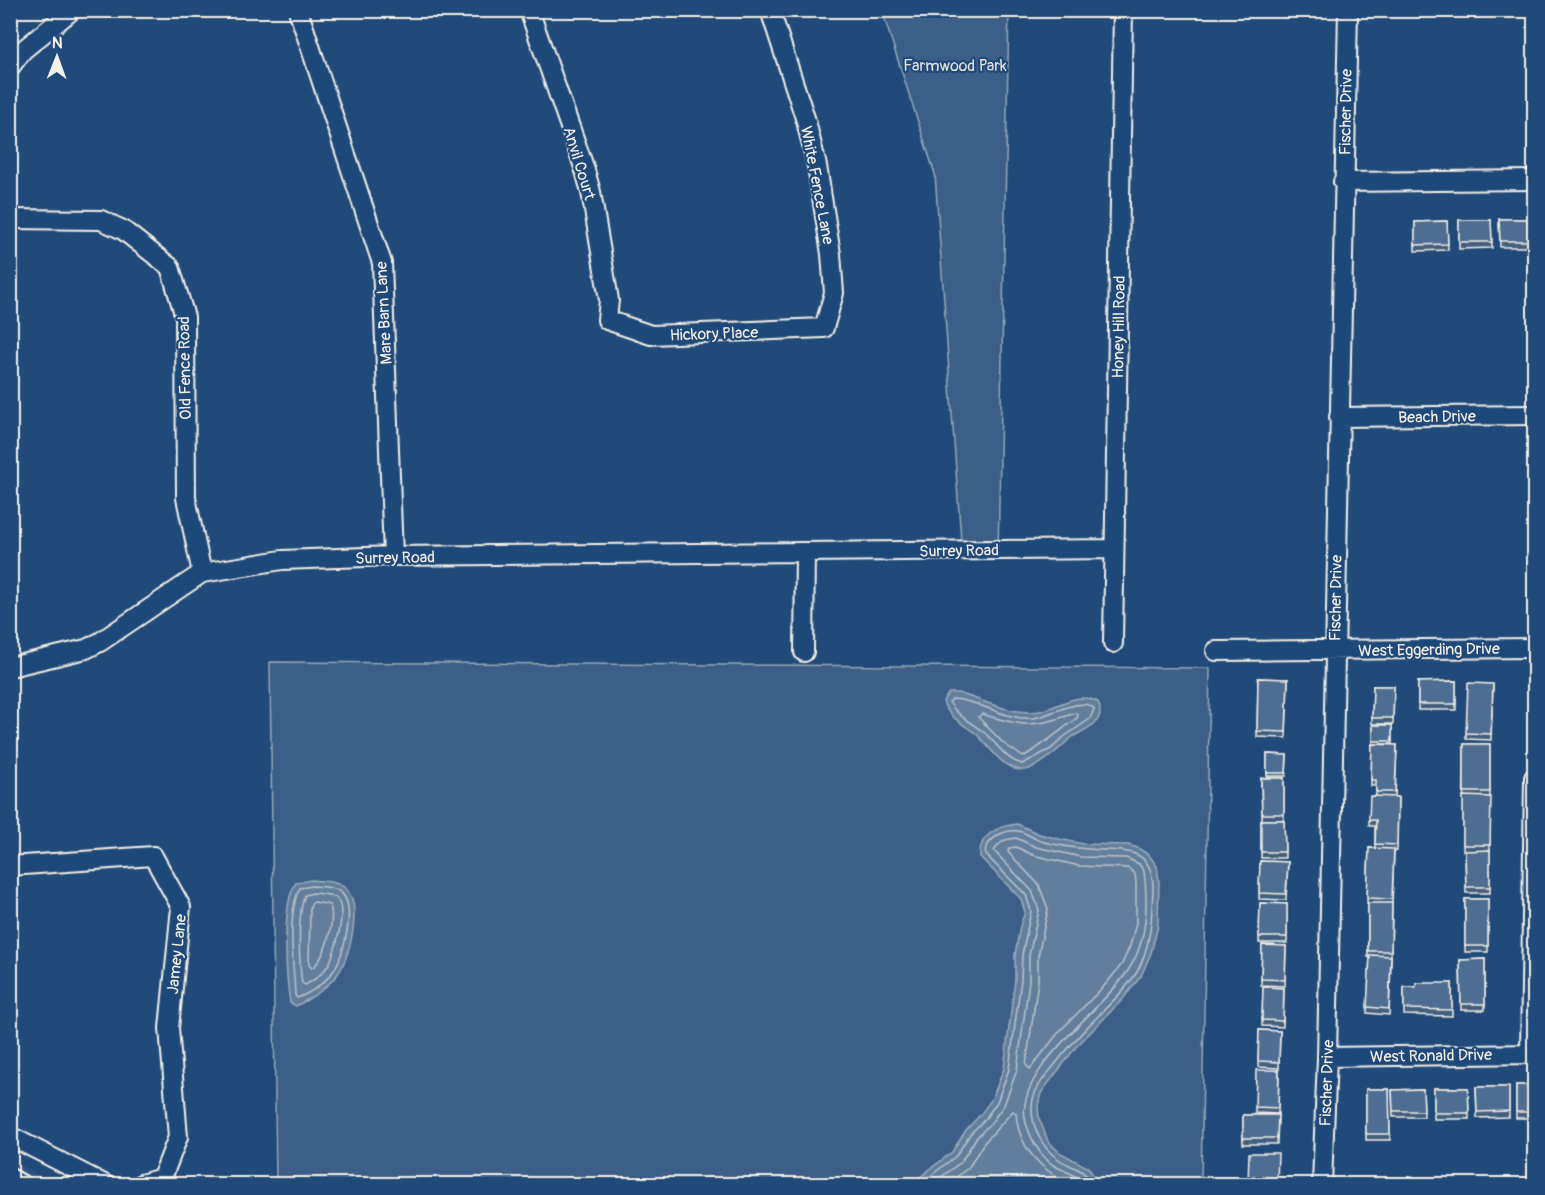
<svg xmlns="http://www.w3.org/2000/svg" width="1545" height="1195" font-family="Pangolin,sans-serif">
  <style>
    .built { fill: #2d5581 }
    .green { fill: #3a5f88; stroke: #97a8b8; stroke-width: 1.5 }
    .water { fill: #627e9d; stroke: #9cacbb; stroke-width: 1.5 }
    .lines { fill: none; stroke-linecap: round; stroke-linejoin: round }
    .shore { stroke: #bac3ca; stroke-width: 1.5 }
    .service-casing { stroke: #f4f1e8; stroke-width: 14 }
    .minor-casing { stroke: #f4f1e8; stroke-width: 22 }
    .service { stroke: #1f4a7a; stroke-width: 9 }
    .minor { stroke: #1f4a7a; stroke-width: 18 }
    .wall { fill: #425f7e; stroke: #f4f1e8; stroke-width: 1.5 }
    .building { fill: #4d6e92; stroke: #f4f1e8; stroke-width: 1.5 }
    .labels { text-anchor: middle; stroke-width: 4.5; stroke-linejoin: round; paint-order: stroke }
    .park-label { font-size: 16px; fill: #e1e2de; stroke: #1f4a7a }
    .street-label { font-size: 16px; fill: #f4f1e8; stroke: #1f4a7a }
  </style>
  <rect width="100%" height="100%" fill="#1f4a7a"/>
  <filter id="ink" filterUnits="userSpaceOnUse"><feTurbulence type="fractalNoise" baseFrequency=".0167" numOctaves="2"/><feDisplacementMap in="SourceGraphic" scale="12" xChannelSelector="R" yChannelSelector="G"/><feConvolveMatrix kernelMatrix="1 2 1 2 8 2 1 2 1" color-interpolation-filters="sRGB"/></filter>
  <g filter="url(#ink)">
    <!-- built -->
    <path class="built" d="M11 1160 53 1184H11Z"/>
    <!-- green -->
    <path class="green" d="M882 11H1009L998 554 962 555 935 174Z
      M270 662 1210 668 1201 1184H276Z"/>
    <!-- water -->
    <path class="water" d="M949 693H958C983 700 1013 716 1040 711 1061 706 1077 691 1098 702 1101 709 1101 717 1095 723 1089 729 1078 733 1071 738 1060 747 1037 772 1021 770 1002 769 988 744 975 733 964 725 946 715 943 701Z
      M1017 824 1039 834 1059 839 1083 844 1128 845 1138 848 1149 855 1157 866 1159 881 1158 926 1151 953 1141 976 1123 999 1076 1047 1041 1093 1038 1106 1039 1118 1048 1141 1059 1152 1089 1168 1098 1184H911L952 1152 966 1130 980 1115 992 1099 1004 1068 1015 979V955L1020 926 1025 912 1021 899 980 857C978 835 998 826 1017 824Z
      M312 880C323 881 335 881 344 887 364 902 350 959 337 975 326 989 312 998 296 1006L290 1003C286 978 281 902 296 883Z"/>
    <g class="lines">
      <!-- shore -->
      <path class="shore" d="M953 699C980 700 1005 721 1034 718 1049 716 1084 695 1094 709L1090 719 1065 736 1051 749 1022 764C1006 760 998 745 986 734 974 724 957 716 949 702Z
        M1075 713 1078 714 1077 718C1059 731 1043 746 1023 757L1003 743 978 717 982 714C1023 727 1034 728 1075 713Z
        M1016 847 1033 855 1079 866 1128 868 1135 874 1136 883V923L1130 946 1122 964 1106 984 1059 1032 1030 1069 1026 1065 1038 981V956L1048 909 1039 885 1008 852 1009 848Z
        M312 886C321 887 331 886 339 891 358 903 344 955 334 970 326 982 311 993 297 998L295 995C294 967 286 913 300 888Z
        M313 893C320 894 330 894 336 898 348 909 335 956 327 967 321 975 313 981 305 985L302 983C299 963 297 913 305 895Z
        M314 902 330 905C335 921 326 958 312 968L309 965 310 909 311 904Z
        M920 1184 956 1156 970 1134 985 1119 997 1102 1009 1069 1021 980 1022 955 1031 911 1026 895 986 855 985 850C990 838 1004 829 1018 831 1025 832 1031 837 1038 840 1060 847 1082 849 1105 850 1135 850 1153 855 1153 888 1152 917 1151 946 1137 972 1127 988 1111 1003 1098 1016 1082 1032 1067 1049 1053 1067 1043 1079 1033 1090 1032 1106 1031 1125 1041 1147 1057 1158 1072 1169 1083 1166 1091 1184
        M932 1184 961 1162 976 1138 991 1123 1004 1105 1017 1070 1029 981V956L1039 910 1032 891 994 851 998 845 1005 840 1016 838 1036 847 1081 857 1126 858 1139 864 1144 871C1148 903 1147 942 1129 969 1104 1010 1011 1071 1026 1123 1031 1139 1039 1155 1053 1165 1063 1171 1078 1174 1083 1184
        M948 1184 969 1167 983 1144 1013 1111 1016 1113C1018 1147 1041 1171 1071 1184"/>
      <!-- service casing -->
      <g class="service-casing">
        <path id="service" d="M10 1173 29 1184"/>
      </g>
      <!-- minor casing -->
      <g class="minor-casing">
        <path id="minor" d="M298 10 382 263 393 556
          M529 10 584 167 591 192 609 300 607 320 651 335 824 328 834 293 831 254 817 166 806 121 770 10
          M10 67 23 50 72 10
          M1343 182 1534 180
          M10 219 101 220 123 230 170 267 185 317 186 498 202 573
          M1339 417 1534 415
          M1113 643 1123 10
          M1216 651 1534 648
          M804 652 805 552
          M10 667 86 649 100 642 202 573 282 560 393 556 1114 549
          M10 866 153 856 181 907 169 1028 178 1137 162 1178 141 1184
          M1530 1054 1534 778
          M1327 1057 1534 1054
          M10 1136 104 1184
          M1322 1184 1327 1057 1348 10"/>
      </g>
      <!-- service -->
      <use href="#service" class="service"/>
      <!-- minor -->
      <use href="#minor" class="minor"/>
    </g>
    <!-- wall -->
    <path class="wall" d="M1499 219H1532V247H1500Z
      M1459 220H1491L1492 248 1459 249Z
      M1447 221 1448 250 1415 251V222Z
      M1258 678 1288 679 1286 738 1257 737Z
      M1456 681V710H1418V682Z
      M1493 684 1491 740 1466 739V733Z
      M1373 686H1394L1393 724H1372Z
      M1373 725H1392V744H1376L1397 745 1395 797H1398L1397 851H1394L1392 905 1391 962 1389 1015 1367 1013 1370 957H1368V904H1367L1369 848H1375V826H1369V820L1376 796V786H1371L1372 744H1373Z
      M1464 744H1490V893H1466L1465 851H1463Z
      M1267 754 1287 755 1286 776H1267Z
      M1261 778H1284V820H1262Z
      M1261 820H1284L1285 858H1261Z
      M1260 861 1288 862 1286 900 1259 899Z
      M1465 899H1488V952H1465Z
      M1260 903 1287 904V943H1259Z
      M1262 945 1286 946 1285 986 1261 985Z
      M1485 959V1010H1461L1460 960Z
      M1452 983V1016L1404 1015V987H1416Z
      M1263 987 1284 988 1283 1027 1262 1026Z
      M1259 1030 1280 1031 1279 1068 1258 1067Z
      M1279 1070 1278 1114 1255 1113V1107Z
      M1516 1085H1534V1118H1516Z
      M1476 1087H1509V1117L1477 1118Z
      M1434 1088H1468L1469 1119H1434Z
      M1366 1089H1389L1390 1140H1366Z
      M1423 1089 1424 1117H1393L1392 1090Z
      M1243 1115H1278L1277 1144H1243Z"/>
    <!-- building -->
    <path class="building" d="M1499 219H1532V241H1500Z
      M1459 220H1491L1492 242H1459Z
      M1447 221 1448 244 1415 245V222Z
      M1258 678 1288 679 1286 732 1257 731Z
      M1456 681V704H1418V682Z
      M1468 683 1493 684 1491 734 1466 733Z
      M1373 686H1394L1393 718H1372Z
      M1373 725H1392V741H1373Z
      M1372 744 1397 745 1395 792H1376V780H1371Z
      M1464 744H1490V792H1464Z
      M1267 754 1287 755 1286 773H1267Z
      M1261 778H1284V814H1262Z
      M1370 796 1398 797 1397 845 1375 844 1376 820H1369Z
      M1463 796 1491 797 1490 845H1463Z
      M1261 820H1284L1285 852H1261Z
      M1369 848 1394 849 1392 899 1367 898Z
      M1490 850V887H1466L1465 851Z
      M1260 861 1288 862 1286 894 1259 893Z
      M1465 899H1488V946H1465Z
      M1260 903 1287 904V937H1259Z
      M1368 903H1392L1391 951H1368Z
      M1262 945 1286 946 1285 980 1261 979Z
      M1370 955 1391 956 1389 1009 1367 1007Z
      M1485 959V1004H1461L1460 960Z
      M1416 983H1452V1010L1404 1009V987H1416Z
      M1263 987 1284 988 1283 1021 1262 1020Z
      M1259 1030 1280 1031 1279 1062 1258 1061Z
      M1256 1070H1279L1278 1108 1255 1107Z
      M1516 1085H1534V1112H1516Z
      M1476 1087H1509V1111L1477 1112Z
      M1434 1088H1468L1469 1113H1434Z
      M1366 1089H1389L1390 1134H1366Z
      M1423 1089 1424 1111H1393L1392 1090Z
      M1243 1115H1278L1277 1138H1243Z
      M1249 1153H1278L1277 1185H1248Z"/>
  </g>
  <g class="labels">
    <!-- park labels -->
    <g class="park-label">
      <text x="955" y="71">Farmwood Park</text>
    </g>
    <!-- street labels -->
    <g class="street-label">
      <text transform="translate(1345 112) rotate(-89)" y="6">Fischer Drive</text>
      <text transform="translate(580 163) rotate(73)" y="6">Anvil Court</text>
      <text transform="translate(818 185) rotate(79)" y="6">White Fence Lane</text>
      <text transform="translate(383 313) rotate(-93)" y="6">Mare Barn Lane</text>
      <text transform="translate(1118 327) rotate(-89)" y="6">Honey Hill Road</text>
      <text transform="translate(714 333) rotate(-2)" y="6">Hickory Place</text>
      <text transform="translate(184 368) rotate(-91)" y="6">Old Fence Road</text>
      <text transform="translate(1437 416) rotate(-1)" y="6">Beach Drive</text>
      <text transform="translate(959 550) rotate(-1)" y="6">Surrey Road</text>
      <text transform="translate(395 557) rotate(-1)" y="6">Surrey Road</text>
      <text transform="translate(1335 598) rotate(-89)" y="6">Fischer Drive</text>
      <text transform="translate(1429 649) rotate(-1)" y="6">West Eggerding Drive</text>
      <text transform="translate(176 954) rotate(-84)" y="6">Jamey Lane</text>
      <text transform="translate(1431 1055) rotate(-1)" y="6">West Ronald Drive</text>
      <text transform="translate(1326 1083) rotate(-88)" y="6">Fischer Drive</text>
    </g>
  </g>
  <!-- margin -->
  <rect width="1545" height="1195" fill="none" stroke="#1f4a7a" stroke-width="36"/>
  <rect x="18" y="18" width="1509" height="1159" fill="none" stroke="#f4f1e8" stroke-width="2" filter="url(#ink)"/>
  <!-- north arrow -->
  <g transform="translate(57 57) rotate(1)" stroke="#1f4a7a" stroke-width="4.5" paint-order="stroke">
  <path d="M0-4.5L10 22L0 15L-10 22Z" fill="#f4f1e8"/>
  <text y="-9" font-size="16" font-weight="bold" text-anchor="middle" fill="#f4f1e8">N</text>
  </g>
</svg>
